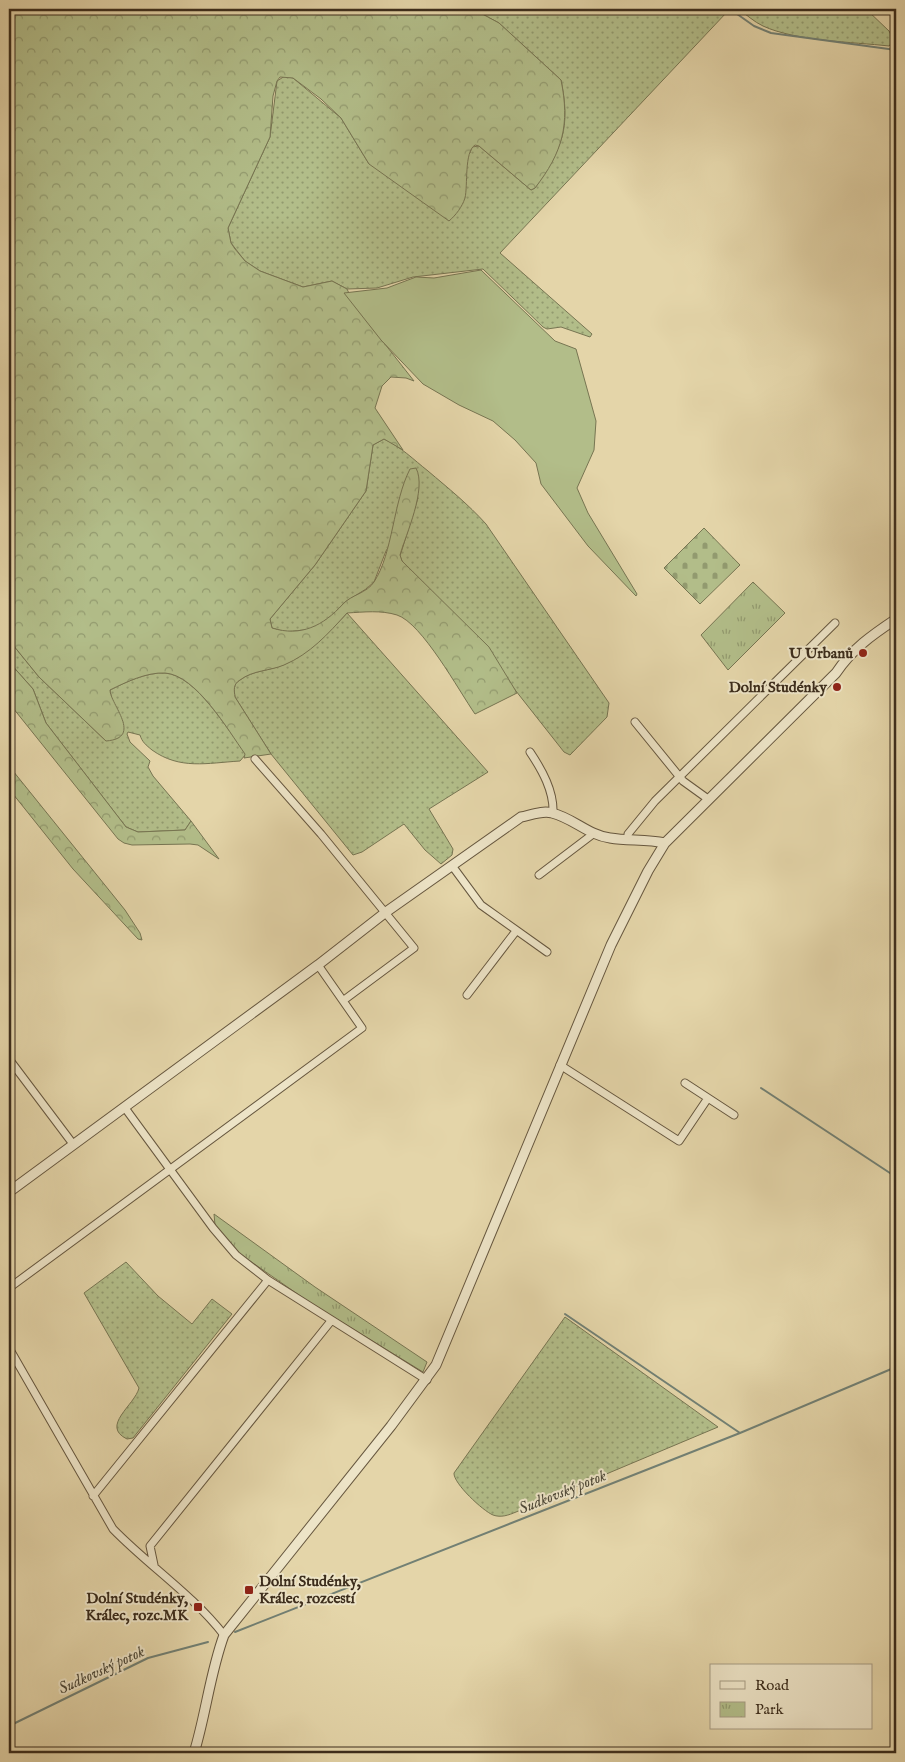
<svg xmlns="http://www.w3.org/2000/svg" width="905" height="1762" font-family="'IM FELL English',serif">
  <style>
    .grass { fill: url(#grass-dots); stroke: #777552 }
    .forest { fill: url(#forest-crowns); stroke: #777552 }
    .cemetery { fill: url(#cemetery-stones); stroke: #777552 }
    .park { fill: url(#park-tufts); stroke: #777552 }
    .garden { fill: #b2bd89; stroke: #777552 }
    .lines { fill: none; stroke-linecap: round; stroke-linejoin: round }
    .stream { stroke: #728074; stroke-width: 2 }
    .minor-casing { stroke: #66573f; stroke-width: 9 }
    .tertiary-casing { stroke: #66573f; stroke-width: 11 }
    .minor { stroke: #ede4c7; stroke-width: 7 }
    .tertiary { stroke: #ede4c7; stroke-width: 9 }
    .poi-dot { fill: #8f2418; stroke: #ede4c7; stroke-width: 2 }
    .labels { text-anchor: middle; stroke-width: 4; stroke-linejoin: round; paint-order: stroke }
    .poi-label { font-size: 15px; font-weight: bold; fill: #3c2d1c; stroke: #ede4c7; text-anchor: end }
    .water-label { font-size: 16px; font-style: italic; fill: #4e4939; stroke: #ede4c7 }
  </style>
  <defs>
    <pattern id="grass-dots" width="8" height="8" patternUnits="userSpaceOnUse" patternTransform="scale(1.25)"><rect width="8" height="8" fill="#b2bd89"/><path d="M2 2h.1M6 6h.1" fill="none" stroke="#929a6f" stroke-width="1.8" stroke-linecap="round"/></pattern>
    <pattern id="forest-crowns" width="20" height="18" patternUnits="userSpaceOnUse" patternTransform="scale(1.25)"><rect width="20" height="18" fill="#b2bd89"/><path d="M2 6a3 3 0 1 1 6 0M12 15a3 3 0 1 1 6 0" fill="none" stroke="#929a6f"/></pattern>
    <pattern id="cemetery-stones" width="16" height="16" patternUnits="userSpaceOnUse" patternTransform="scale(1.25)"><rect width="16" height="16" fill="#b2bd89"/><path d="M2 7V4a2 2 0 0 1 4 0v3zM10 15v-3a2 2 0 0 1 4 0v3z" fill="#929a6f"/></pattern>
    <pattern id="park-tufts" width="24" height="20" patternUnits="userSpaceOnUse" patternTransform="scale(1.25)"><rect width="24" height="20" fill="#b2bd89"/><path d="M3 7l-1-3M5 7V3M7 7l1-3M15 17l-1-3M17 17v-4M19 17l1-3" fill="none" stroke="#929a6f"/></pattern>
  </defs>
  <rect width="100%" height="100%" fill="#e4d5a9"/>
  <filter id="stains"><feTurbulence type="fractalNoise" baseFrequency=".004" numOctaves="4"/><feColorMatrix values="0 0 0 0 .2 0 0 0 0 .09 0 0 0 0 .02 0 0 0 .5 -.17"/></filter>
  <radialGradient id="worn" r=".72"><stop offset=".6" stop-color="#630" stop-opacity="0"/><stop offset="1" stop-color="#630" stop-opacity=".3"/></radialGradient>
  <!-- grass -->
  <path class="grass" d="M473 9H722L727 12 500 253 592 334 590 337 561 327 547 329 543 327 483 269 413 277 377 288 347 289 332 281 303 287 260 271 245 261 231 243 228 228 270 137 277 81 285 76 293 78 341 118 369 164 470 153 472 147 479 146 531 190 535 188C562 147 571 130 561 80L499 23Z
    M738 9H866L889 31 894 40 889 46C853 42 795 41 763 26 754 22 746 14 738 9Z
    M384 439C400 446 414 460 428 471 448 488 468 504 486 524L609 703 607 717 570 755 564 752 512 686 402 561 400 556 418 498 386 551 374 582 366 589 345 602 333 615 313 629 285 632 272 628 270 619 315 565 366 491 373 445Z
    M347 613 488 772 429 809 453 849 452 855 441 864 425 850 404 824 362 852 353 855 271 754 235 697C234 690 233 684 240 680 252 671 266 671 280 666 300 660 333 629 347 613Z
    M9 640 39 677 106 741 112 700 110 690C126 682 147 672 165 673 196 675 228 731 246 754L240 761C207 763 180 770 152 750 146 745 142 742 140 735L128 732 127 734 130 742 150 761 148 767 153 776 191 821 185 830 138 832 126 827 46 723 33 689 9 662Z
    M126 1262 158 1296 192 1324 212 1299 232 1314 133 1438 127 1439C100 1426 135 1405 139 1388L84 1293Z
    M565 1317 718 1427 516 1512C509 1515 501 1518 493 1515 483 1511 453 1483 454 1473Z"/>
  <!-- forest -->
  <path class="forest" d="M9 9H473L499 23 561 80C570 124 563 152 535 188L531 190 479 146 475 145C464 152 468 185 465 198 462 207 456 215 449 221L369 164 341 118 321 99 293 78 280 77 277 81 273 96 270 137 228 228 231 243 235 249 245 261 260 271 303 287 332 281 347 289 355 306 414 381 406 378 391 377 382 386 375 408 403 450 384 439 373 445 366 491 315 565 270 619 272 628C301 637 323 626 343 604 351 595 367 593 374 582 393 553 393 502 410 469L416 468C427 489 406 534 400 555L402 561 489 647 517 693 475 714C459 691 422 623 397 615 381 610 364 612 347 613 328 634 310 654 284 665 270 671 253 670 240 680 233 684 234 690 235 697L271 754 244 758 245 754C228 730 196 675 165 673 147 672 126 682 110 690 110 704 144 738 106 741L39 677 9 640Z
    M9 662 33 689 46 723 126 827 138 832 185 830 191 821 219 859 198 845 190 844 132 845 124 843 118 839 9 703Z
    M9 766 125 910 140 933 142 940 138 939 73 869 9 789Z"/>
  <!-- cemetery -->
  <path class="cemetery" d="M704 528 740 565 700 604 664 568Z"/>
  <!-- park -->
  <path class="park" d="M753 582 785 613 728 670 701 635Z
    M214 1214 315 1287 427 1362 423 1372 309 1302 240 1254 215 1225Z"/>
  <!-- garden -->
  <path class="garden" d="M481 270 555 341 576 349 596 421 594 450 577 488 588 513 637 594 636 596 588 546 541 484 536 463 515 440 493 421 459 405 423 384 381 340 344 293 387 288 416 277 434 278Z"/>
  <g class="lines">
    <!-- stream -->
    <path class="stream" d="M730 9 754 26 771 33 896 50
      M761 1088 896 1177
      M565 1314 740 1433
      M235 1632 740 1433 896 1367
      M9 1726 148 1658 208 1642"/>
    <!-- minor casing -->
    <g class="minor-casing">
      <path id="minor" d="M635 722 683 781 708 799
        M530 752C542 770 554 791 553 813
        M255 759 321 834 414 948 344 1000
        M628 840V834L655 801 835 623
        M453 867 481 905 547 952
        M539 875 593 834
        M467 995 516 931
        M9 1059 73 1144
        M560 1065 679 1141 708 1098 734 1115
        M685 1083 708 1098
        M125 1108 213 1228 236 1255 268 1280 427 1380
        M9 1288 362 1028 318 965
        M9 1348 113 1529C149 1566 192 1594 224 1635
        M93 1496 268 1280
        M154 1565 150 1546 331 1321"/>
    </g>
    <!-- tertiary casing -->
    <g class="tertiary-casing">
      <path id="tertiary" d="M9 1192 318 965 386 912 521 817C531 815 543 810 552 813 573 818 588 835 610 838 628 841 646 839 665 843
        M194 1753C206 1714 210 1673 224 1635L391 1426 436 1365 611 945 648 871 665 843 836 673C852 649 872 635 896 619"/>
    </g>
    <!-- minor -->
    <use href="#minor" class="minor"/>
    <!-- tertiary -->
    <use href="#tertiary" class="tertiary"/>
  </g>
  <!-- markers -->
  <g class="poi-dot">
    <circle cx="863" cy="653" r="5"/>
    <circle cx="837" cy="687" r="5"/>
    <rect x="244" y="1585" width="10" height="10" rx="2.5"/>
    <rect x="193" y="1602" width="10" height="10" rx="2.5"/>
  </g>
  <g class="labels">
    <!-- poi labels -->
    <g class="poi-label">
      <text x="853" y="658">U Urbanů</text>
      <text x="827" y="692">Dolní Studénky</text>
      <text x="259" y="1586" text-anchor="start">Dolní Studénky,<tspan x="259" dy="17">Králec, rozcestí</tspan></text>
      <text x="188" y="1603">Dolní Studénky,<tspan x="188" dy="17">Králec, rozc.MK</tspan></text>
    </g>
    <!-- water labels -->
    <g class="water-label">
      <text transform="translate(562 1491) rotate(-22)" y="6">Sudkovský potok</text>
      <text transform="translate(101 1669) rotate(-25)" y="6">Sudkovský potok</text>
    </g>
  </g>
  <!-- margin -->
  <rect width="905" height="1762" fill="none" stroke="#e4d5a9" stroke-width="30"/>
  <rect x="10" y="10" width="885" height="1742" fill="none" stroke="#3c2d1c" stroke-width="2.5"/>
  <rect x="15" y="15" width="875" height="1732" fill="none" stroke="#3c2d1c"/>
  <!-- legend -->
  <rect x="710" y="1664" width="162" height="65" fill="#ede4c7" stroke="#a69b83"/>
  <rect x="720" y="1681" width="25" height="8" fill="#ede4c7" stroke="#a69b83"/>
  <text x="755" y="1690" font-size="15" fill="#3c2d1c">Road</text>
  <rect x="720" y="1702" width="25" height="15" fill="url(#park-tufts)" stroke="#a69b83"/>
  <text x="755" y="1714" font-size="15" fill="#3c2d1c">Park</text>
  <rect width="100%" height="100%" filter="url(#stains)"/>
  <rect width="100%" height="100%" fill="url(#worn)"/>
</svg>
